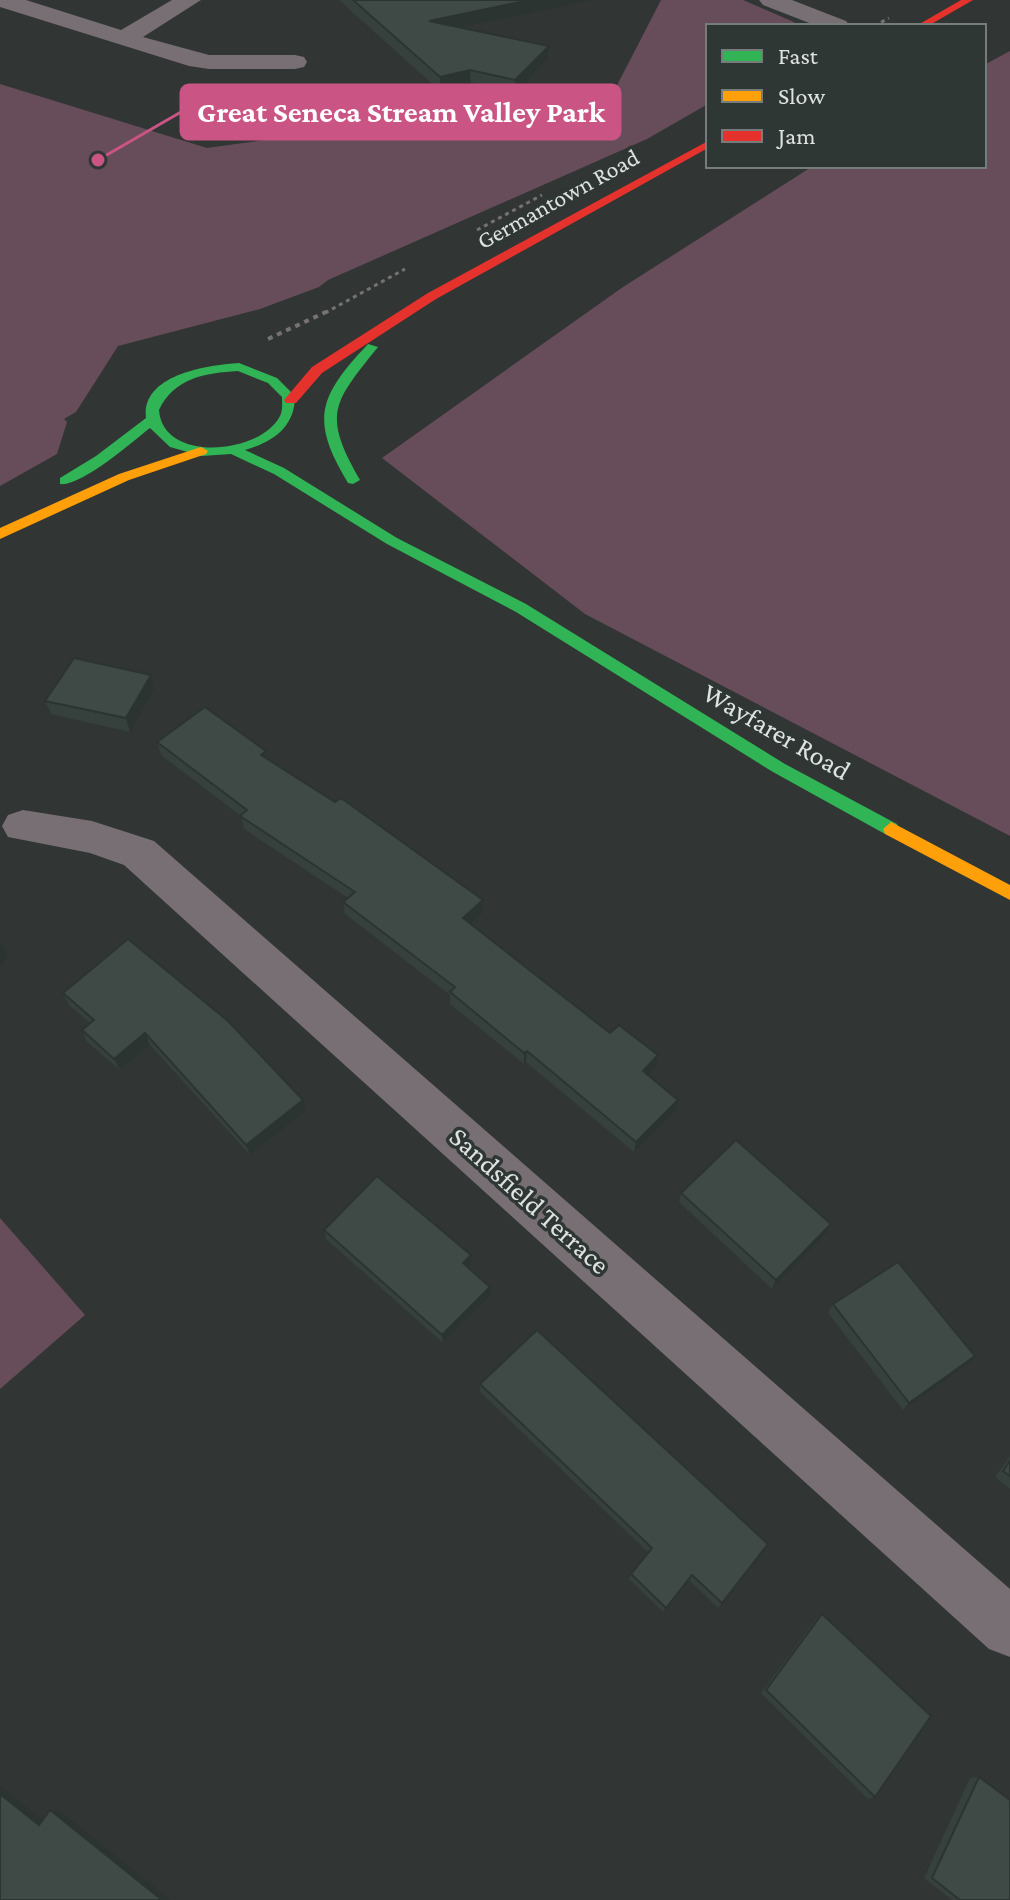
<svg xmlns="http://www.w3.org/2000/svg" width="1010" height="1900" font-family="'Crimson Pro',serif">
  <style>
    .green { fill: #674d5a }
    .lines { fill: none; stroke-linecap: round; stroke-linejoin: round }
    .path-far1 { stroke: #767175; stroke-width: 3; stroke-dasharray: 4 4; stroke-linecap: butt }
    .path { stroke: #767175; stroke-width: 4; stroke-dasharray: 5 5; stroke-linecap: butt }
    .street { fill: #776f73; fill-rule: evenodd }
    .fast { fill: #30b455; fill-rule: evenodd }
    .slow { fill: #ff9f0a; fill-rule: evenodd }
    .jam { fill: #e5322d; fill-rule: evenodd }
    .wall { fill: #36403d }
    .shaded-wall { fill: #2c3432 }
    .building { fill: #3f4a47; stroke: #2c3432; stroke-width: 2 }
    .labels { text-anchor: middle; stroke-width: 7; stroke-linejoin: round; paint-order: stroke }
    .far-street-label { font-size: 24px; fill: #dee3e2; stroke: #2f3735 }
    .street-label { font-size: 28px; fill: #dee3e2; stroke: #2f3735 }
    .leader { fill: none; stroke: #ca5584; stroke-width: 3 }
    .callout-dot { fill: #ca5584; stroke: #2f3735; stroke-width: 3 }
    .callout { fill: #ca5584; stroke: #ca5584; stroke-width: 3 }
    .callout-label { font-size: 30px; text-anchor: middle; font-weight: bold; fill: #fff }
  </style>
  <rect width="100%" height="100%" fill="#313534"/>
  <!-- green -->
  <path class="green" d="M661 0H743L803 26H708V104L647 139 328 280 319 287 260 309 118 346 76 412 64 419 67 422 57 454 0 486V84L207 148 309 134 567 115 611 97Z
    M1010 51V836L585 614 382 458 623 287 813 166H984V65Z
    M0 1218 85 1315 0 1389Z"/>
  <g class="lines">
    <!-- path-far1 -->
    <path class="path-far1" d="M874 26 889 18
      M477 230 542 195
      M325 313 405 269"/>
    <!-- path -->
    <path class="path" d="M268 339 328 311"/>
    <!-- street -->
    <path class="street" d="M0 0H26L121 30 172 0H201L143 37 209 55H295L304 57 307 62 304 67 295 69H209L189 66 0 7Z
      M759 0H792L846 21 850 26H817L763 5Z
      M23 810 92 821 154 841 1010 1589V1657L989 1649 124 865 90 853 8 837 2 826 8 815Z"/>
    <!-- fast -->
    <path class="fast" d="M368 344 378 347C333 403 322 414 360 480L353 484 348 483C310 420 318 397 368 344Z
      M239 363 277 378 295 396C295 427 273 442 245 450L284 468 397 538 526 604 785 764 897 824 899 829 897 834H885L773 772 516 612 387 544 274 474 231 454 202 456 170 447 150 428C132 442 81 487 60 484V478L96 456 146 418C141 374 209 365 239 363ZM238 371 268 383 282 397C282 403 283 410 280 416 261 454 163 464 159 410 174 378 205 373 238 371Z"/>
    <!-- slow -->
    <path class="slow" d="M201 447 208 451 206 454 129 480 0 539V528L119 474Z
      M891 822 1010 885V900L885 834 883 829Z"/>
    <!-- jam -->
    <path class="jam" d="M961 0H973L928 26H916Z
      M708 141V148L436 299 322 373 296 403H286L284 400 312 367 428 293Z"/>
  </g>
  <!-- wall -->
  <path class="wall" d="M339 0H592L461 27 549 46 548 59 515 93 471 83 440 91Z
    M151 675 155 688 130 732 51 714 45 701Z
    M157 742 268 760 483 900V913L470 924 610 1033 658 1055 656 1067 648 1075 676 1111 634 1152 526 1062 524 1064 450 1004V995L345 914 343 902 348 898 244 829 241 816 161 755Z
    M63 993 306 1111 250 1155 150 1045 120 1070 87 1042 82 1030 90 1023 69 1005Z
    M681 1193 826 1234 772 1289 679 1202Z
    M324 1230 471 1264 468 1268 490 1287V1296L443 1343 326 1239Z
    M833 1304 968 1364 903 1410 828 1313Z
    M480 1384 768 1544 718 1608 689 1580 663 1612 629 1579 631 1574 649 1553 480 1392Z
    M1010 1456V1489L995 1477Z
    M822 1614 875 1797 868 1799 761 1693 816 1619Z
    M979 1777 1010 1900H952L924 1878 970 1778Z"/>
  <!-- shaded-wall -->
  <path class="shaded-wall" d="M529 0H592L430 34 429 21Z
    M549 46 548 59 515 93V80Z
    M470 70 471 83 440 91V77Z
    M151 675 155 688 130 732 126 718Z
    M483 900V913L463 931V918Z
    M2 943 8 955 0 967V945Z
    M145 1033 150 1045 120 1070 114 1059Z
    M527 1051 526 1062 524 1064V1053Z
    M658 1055 656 1067 641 1083 643 1071Z
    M303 1100 306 1111 250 1155 246 1145Z
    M678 1100 676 1111 634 1152 636 1142Z
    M831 1224 826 1234 772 1289 776 1280Z
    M471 1255V1264L464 1272 463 1263Z
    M490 1287V1296L443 1343 442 1335Z
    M975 1356 968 1364 903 1410 909 1403Z
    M0 1786 50 1826 39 1825 0 1794Z
    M50 1810 60 1811 171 1900H162Z"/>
  <!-- building -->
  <path class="building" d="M353 0H529L429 21 549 46 515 80 470 70 440 77Z
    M74 658 151 675 126 718 45 701Z
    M205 707 266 751 261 755 335 802 341 798 483 900 463 918 610 1033 619 1025 658 1055 643 1071 678 1100 636 1142 527 1051 524 1053 450 992 455 987 343 902 355 892 240 816 247 810 157 742Z
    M128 939 228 1021 303 1100 246 1145 145 1033 114 1059 82 1030 94 1020 63 993Z
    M736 1140 831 1224 776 1280 681 1193Z
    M377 1176 471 1255 463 1263 490 1287 442 1335 324 1230Z
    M898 1262 975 1356 909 1403 833 1304Z
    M537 1330 768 1544 722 1603 692 1575 666 1608 631 1574 652 1548 480 1384Z
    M1010 1461V1476L1003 1471Z
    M822 1614 931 1716 875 1797 766 1690Z
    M979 1777 1010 1800V1900H960L932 1878Z
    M0 1794 39 1825 50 1810 162 1900H0Z"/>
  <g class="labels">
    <!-- far-street labels -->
    <g class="far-street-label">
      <text transform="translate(558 199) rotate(-29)" y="8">Germantown Road</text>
    </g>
    <!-- street labels -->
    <g class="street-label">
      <text transform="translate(777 731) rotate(30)" y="10">Wayfarer Road</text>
      <text transform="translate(530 1200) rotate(42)" y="10">Sandsfield Terrace</text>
    </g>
  </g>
  <!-- callouts -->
  <path class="leader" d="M98 160L181 112"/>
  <circle class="callout-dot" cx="98" cy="160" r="8"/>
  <rect class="callout" x="181" y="85" width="439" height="54" rx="8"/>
  <g class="callout-label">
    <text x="401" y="122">Great Seneca Stream Valley Park</text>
  </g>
  <!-- legend -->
  <rect x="706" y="24" width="280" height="144" fill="#2f3735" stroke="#757c7a" stroke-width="2"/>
  <rect x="722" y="50" width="40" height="12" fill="#30b455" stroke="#757c7a" stroke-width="2"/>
  <text x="778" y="64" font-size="24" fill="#dee3e2">Fast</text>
  <rect x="722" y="90" width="40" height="12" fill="#ff9f0a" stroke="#757c7a" stroke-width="2"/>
  <text x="778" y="104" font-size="24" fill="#dee3e2">Slow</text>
  <rect x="722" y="130" width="40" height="12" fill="#e5322d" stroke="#757c7a" stroke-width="2"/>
  <text x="778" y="144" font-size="24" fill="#dee3e2">Jam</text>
</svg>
